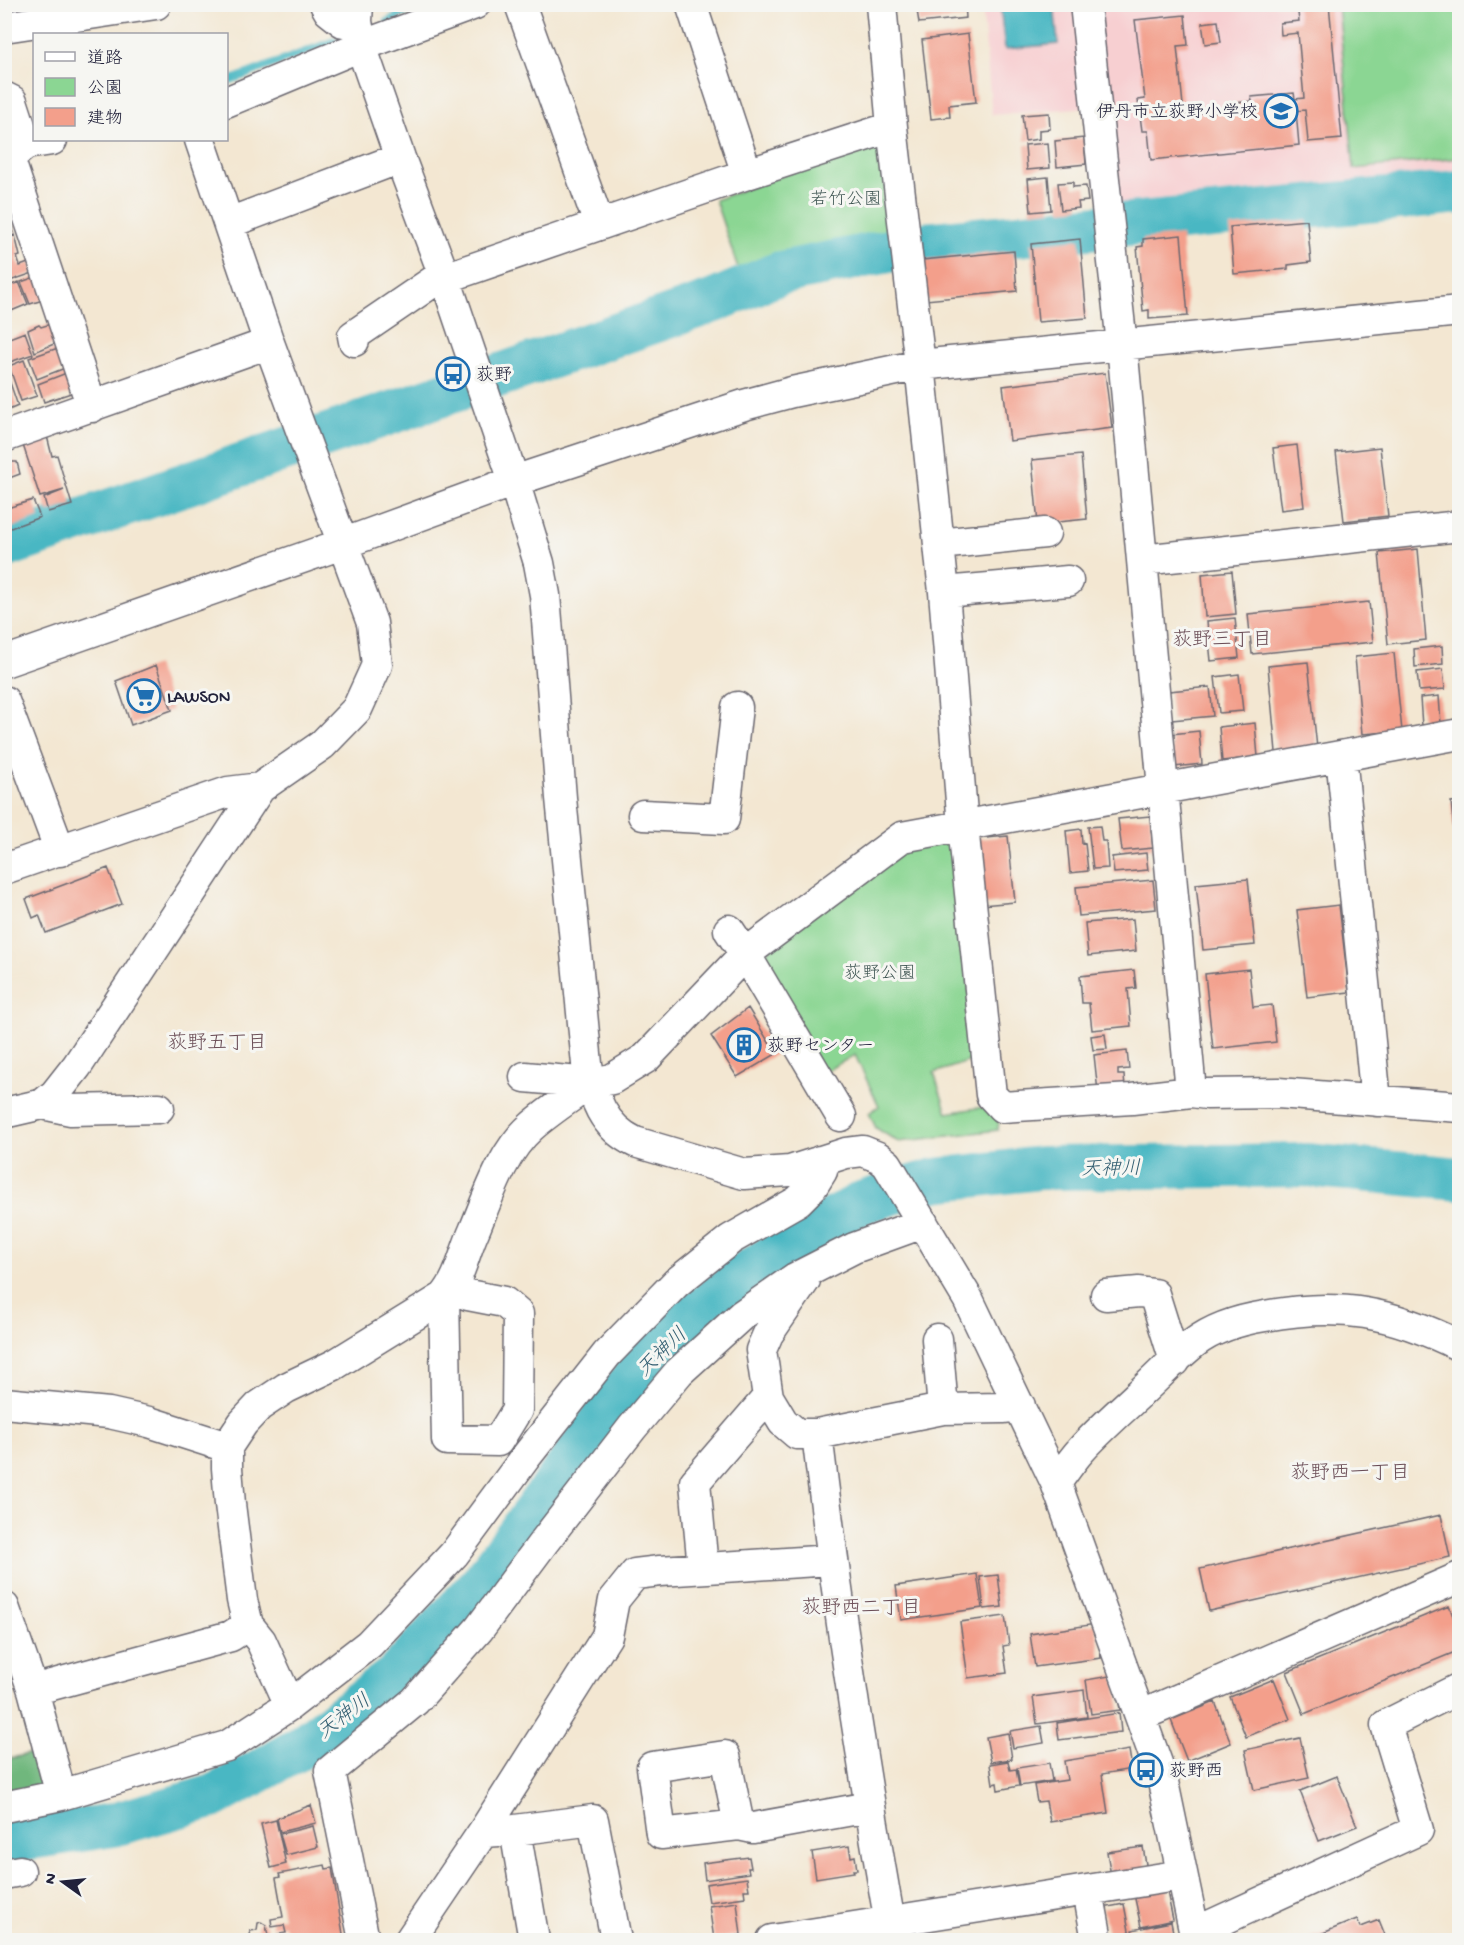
<svg xmlns="http://www.w3.org/2000/svg" width="1464" height="1945" font-family="'Gochi Hand','Klee One',sans-serif">
  <style>
    .built { fill: #f7cfd1 }
    .green { fill: #8bd693; stroke: #567c67; stroke-width: 1.5 }
    .forest { fill: #70b77d; stroke: #496c5c; stroke-width: 1.5 }
    .water { fill: #49b7c3; stroke: #366c7f; stroke-width: 1.5 }
    .lines { fill: none; stroke-linecap: round; stroke-linejoin: round }
    .stream { stroke: #49b7c3; stroke-width: 8 }
    .river { stroke: #49b7c3; stroke-width: 44 }
    .building { fill: #f39f8b }
    .minor-casing { stroke: #6b6770; stroke-width: 33 }
    .minor { stroke: #fff; stroke-width: 30 }
    .labels { text-anchor: middle; stroke-width: 6; stroke-linejoin: round; paint-order: stroke }
    .poi-label { font-size: 18px; fill: #22223b; stroke: #f6f6f2; text-anchor: start }
    .park-label { font-size: 18px; fill: #425855; stroke: #f6f6f2 }
    .neighbourhood-label { font-size: 20px; fill: #6b4e57; stroke: #f6f6f2 }
    .water-label { font-size: 20px; font-style: italic; fill: #325e71; stroke: #f6f6f2 }
  </style>
  <rect width="100%" height="100%" fill="#f6f6f2"/>
  <filter id="ink" filterUnits="userSpaceOnUse"><feTurbulence type="fractalNoise" baseFrequency=".0167" numOctaves="2"/><feDisplacementMap in="SourceGraphic" scale="12" xChannelSelector="R" yChannelSelector="G"/><feConvolveMatrix kernelMatrix="1 2 1 2 8 2 1 2 1" color-interpolation-filters="sRGB"/></filter>
  <filter id="wash" filterUnits="userSpaceOnUse"><feTurbulence type="fractalNoise" baseFrequency=".008" numOctaves="4" result="noise"/><feDisplacementMap in="SourceGraphic" scale="24" xChannelSelector="R" yChannelSelector="G"/><feGaussianBlur stdDeviation="1.35" result="paint"/><feColorMatrix in="noise" values="0 0 0 0 0 0 0 0 0 0 0 0 0 0 0 0 0 1.4 0 .05"/><feComposite in="paint" operator="in"/></filter>
  <g filter="url(#wash)">
    <rect width="100%" height="100%" fill="#f3e7d2"/>
    <!-- built -->
    <path class="built" d="M982 5H1459V181L1116 214 1102 106 992 115Z"/>
    <!-- green -->
    <path class="green" d="M1338 5H1459V158L1354 169Z
      M878 141 885 148 894 230 739 271 715 200Z
      M955 843 976 1059 934 1073 947 1113 983 1107 999 1119 998 1130 898 1142 876 1128 869 1113 879 1106 855 1055 820 1074 760 957 903 844Z"/>
    <!-- forest -->
    <path class="forest" d="M43 1750 44 1788 5 1795 4 1760Z"/>
    <!-- water -->
    <path class="water" d="M1000 5H1054L1058 44 1005 49Z"/>
    <g class="lines">
      <!-- stream -->
      <path class="stream" d="M388 21 422 4
        M226 82 334 41"/>
      <!-- river -->
      <path class="river" d="M4 547 714 301 780 273 924 244 1460 192
        M4 1842 113 1825 214 1796 297 1750 395 1676 481 1584 641 1366 690 1319 744 1274 795 1241 864 1202 935 1180 1041 1168 1305 1165 1460 1179"/>
    </g>
    <g id="blocks">
      <!-- building -->
      <path class="building" d="M916 4H965L966 18 919 23Z
        M1297 4H1329L1342 139 1308 142 1305 110 1296 111 1299 145 1151 160 1148 131H1142L1138 100 1145 99 1135 20 1185 15 1188 45 1177 46 1184 115 1228 110 1227 104 1252 101 1251 97 1294 93 1295 99 1304 98 1298 33 1281 35 1280 23 1299 21Z
        M1218 21 1221 42 1205 44 1202 23Z
        M968 34 976 102 949 105 950 117 931 119 922 40Z
        M1049 113 1050 129 1039 130V139L1025 141 1022 115Z
        M1084 138 1086 164 1057 167 1055 141Z
        M1048 143 1050 168 1027 170 1025 145Z
        M1048 177 1051 210 1031 212 1028 179Z
        M1073 182V187L1086 186 1088 201 1078 202 1079 208 1061 210 1058 183Z
        M7 213 15 235 20 256 17 257 20 266 31 262 33 273 7 282 4 280V239L15 235 4 238V214Z
        M1307 220 1311 262 1288 265V269L1234 274 1230 227Z
        M1181 235 1188 316 1149 319V310L1143 311 1137 247 1143 246V239Z
        M1080 239 1087 318 1038 322 1031 244Z
        M1014 251 1017 291 926 300 922 260Z
        M38 276 46 299 30 304 21 282Z
        M19 282 28 304 4 314V288Z
        M54 323 61 341 35 352 28 330 39 325 41 327Z
        M25 332 33 354 10 362 4 346V340Z
        M58 348 65 368 37 379 29 358Z
        M24 360 37 396 21 401 9 366Z
        M4 365 18 406 4 412Z
        M69 372 74 392 44 402 38 384Z
        M1105 373 1112 428 1010 441 1003 386Z
        M47 436 52 456 57 455 72 505 48 512 44 498 64 490 40 497 23 445Z
        M1297 445 1304 507 1281 510 1273 448Z
        M1380 447 1388 516 1344 521 1336 452Z
        M6 450 11 462H17L20 474 4 480V451Z
        M1081 455 1087 519 1038 524 1032 460Z
        M33 500 40 517 8 529 4 518V509Z
        M1418 549 1426 640 1388 644 1379 553Z
        M1232 571 1236 614 1205 617 1202 574Z
        M1369 602 1373 642 1252 654 1248 614Z
        M1235 618 1239 658 1211 661 1207 621Z
        M1442 646 1443 664 1415 667 1414 649Z
        M1394 653 1402 731 1362 734 1355 657Z
        M1308 662 1317 748 1276 752 1268 666Z
        M156 665 172 710 131 725 116 681Z
        M1443 669 1445 689 1419 691 1417 672Z
        M1239 674 1243 711 1219 713 1215 677Z
        M1210 687 1213 716 1172 720 1169 691Z
        M1439 696 1441 724 1422 726 1420 698Z
        M1255 723 1258 757 1222 761 1219 727Z
        M1199 731 1202 764 1174 767 1171 734Z
        M1460 801V829L1454 830 1451 802Z
        M1150 816 1153 848 1122 851 1118 819Z
        M1100 826 1102 841H1106L1108 868 1093 869 1088 827Z
        M1081 829 1082 844 1085 843 1088 871 1070 873 1066 831Z
        M1008 836 1015 902 982 905 976 839Z
        M1146 853 1148 870 1114 873 1112 857Z
        M108 868 122 904 46 933 39 915 33 918 26 899Z
        M1248 879 1255 945 1203 950 1196 884Z
        M1153 880 1156 909 1079 916 1076 887Z
        M1339 905 1349 992 1307 997 1297 910Z
        M1133 919 1136 951 1088 956 1085 923Z
        M1249 969 1253 1007 1272 1005 1276 1042 1213 1049 1205 974Z
        M1134 970 1136 988 1128 989 1131 1026 1092 1030 1089 1003H1082L1080 976Z
        M748 1008 776 1054 737 1077 711 1036Z
        M1105 1034 1107 1049 1093 1050 1091 1036Z
        M1127 1051 1129 1069 1118 1070V1075H1124L1125 1089 1098 1092 1094 1055Z
        M1441 1515 1450 1557 1209 1611 1200 1569Z
        M977 1574 982 1608 901 1620 896 1586Z
        M998 1575 1002 1607 984 1609 980 1577Z
        M1449 1606 1460 1633V1650L1304 1714 1287 1672Z
        M1005 1616 1009 1645 1003 1646 1007 1673 968 1678 960 1622Z
        M1096 1624 1101 1658 1035 1667 1030 1634Z
        M1115 1675 1120 1710 1091 1714 1086 1680Z
        M1274 1679 1290 1719 1246 1737 1230 1697Z
        M1084 1690 1087 1717 1037 1724 1033 1697Z
        M1215 1702 1231 1743 1187 1761 1171 1720Z
        M1119 1713 1121 1732 1059 1740 1057 1723Z
        M1041 1726 1044 1743 1013 1748 1010 1731Z
        M1008 1733 1012 1759 991 1762 986 1737Z
        M1300 1738 1309 1778 1254 1790 1245 1750Z
        M1129 1750 1132 1769 1102 1774 1108 1813 1050 1822 1046 1801 1037 1802 1034 1785 1067 1780 1064 1761Z
        M1008 1761 1010 1770 1016 1769 1019 1786 998 1790 997 1783 993 1784 990 1764Z
        M1049 1763 1052 1781 1020 1786 1017 1768Z
        M1337 1776 1357 1826 1319 1841 1300 1791Z
        M311 1805 316 1823 280 1832 277 1818Z
        M276 1820 286 1864 271 1868 261 1824Z
        M313 1826 318 1847 286 1855 280 1834Z
        M849 1846 851 1857 855 1856 857 1870H853L854 1872 816 1878 812 1852Z
        M1143 1847 1147 1870 1111 1876 1107 1852Z
        M749 1857 751 1868H748L749 1873 705 1880 703 1863Z
        M325 1865 326 1869 332 1868 344 1940H251L250 1931 257 1930 258 1923 261 1922 266 1925 268 1936 286 1933 284 1925 272 1927 271 1919 283 1917 276 1878 280 1877 279 1874Z
        M747 1878 749 1890H744L745 1897 709 1902 706 1884Z
        M1166 1887 1173 1920 1141 1927 1134 1894Z
        M737 1902 741 1935 714 1939 709 1906Z
        M1124 1904 1130 1936 1109 1940 1103 1908Z
        M1357 1919 1361 1927 1379 1920 1387 1940H1306Z
        M1171 1922 1174 1937 1165 1939 1166 1940H1134L1132 1930Z"/>
    </g>
  </g>
  <g filter="url(#ink)">
    <use href="#blocks" fill-opacity="0" stroke="#6b6770" stroke-width="1.5"/>
    <g class="lines">
      <!-- minor casing -->
      <g class="minor-casing">
        <path id="minor" d="M325 4 329 11 343 22 357 21
          M358 4 357 21 361 46 400 158 445 278 514 481 539 563 545 595 561 798 587 1064C593 1098 603 1127 635 1142L744 1174 790 1171 846 1153 863 1151 878 1157 887 1164 968 1299 1056 1483 1162 1777 1196 1940
          M520 4 599 224
          M691 4 747 174 892 127
          M881 4 892 127 920 365 944 592 963 826 991 1095 1002 1107 1132 1099 1191 1092 1207 1094 1278 1093 1460 1107
          M1085 4 1122 345 1142 560 1460 526
          M4 27 156 4
          M4 97 12 101 26 144
          M226 102 361 46 475 4
          M9 158 92 407
          M4 162 26 144 52 140
          M229 223 400 158
          M445 278 747 174
          M354 341 353 336 444 274
          M4 437 269 343
          M939 544 1045 533
          M1142 560 1191 1092
          M944 592 1068 581
          M4 662 342 544 514 481 744 405 792 392 920 365 1460 311
          M4 701 60 851
          M1341 756 1376 1101
          M643 815 724 819 737 707
          M4 869 228 792 260 788
          M729 930 745 954 841 1116
          M525 1077 590 1083 612 1079 646 1058 745 954 902 837 1460 734
          M43 1104 71 1110 159 1108
          M4 1113 43 1104 55 1094 77 1066 260 788 322 745 357 709 377 665 372 623 269 343 200 140
          M805 1280 768 1334 761 1350 768 1397 783 1422 797 1434H817L943 1409 1003 1408 1020 1406
          M1106 1295 1139 1292 1154 1294 1175 1361
          M444 1297 447 1440 498 1441 517 1410 518 1314 504 1302 468 1295 453 1288
          M937 1339 943 1409
          M4 1403 109 1413 149 1422 227 1447
          M817 1434C837 1603 863 1772 893 1940
          M1056 1483C1064 1472 1072 1460 1081 1450 1099 1430 1120 1412 1140 1393 1158 1377 1175 1358 1194 1343 1215 1327 1240 1320 1265 1316 1340 1302 1392 1312 1460 1346
          M703 1568 695 1482 768 1397
          M4 1607 33 1690 61 1795
          M33 1690 231 1636 248 1625
          M290 1705 261 1641 248 1625 242 1600 230 1504 227 1468V1447L243 1423 259 1406 286 1388 334 1365 444 1297C460 1279 464 1253 474 1231 489 1195 502 1153 531 1127 549 1111 571 1097 590 1083
          M1140 1716 1460 1577
          M4 1807 61 1795 227 1746 290 1705 369 1644 454 1554 525 1458 607 1354 676 1283 731 1239 798 1201 812 1187 822 1171 820 1161
          M739 1825 725 1756 652 1767 661 1834 739 1825 753 1828 869 1807
          M515 1830 593 1820 616 1940
          M483 1832 607 1636 614 1600 635 1574 660 1571 832 1560
          M4 1874 20 1871
          M1088 1891 1097 1940
          M1194 1933 1418 1830 1386 1725 1460 1688
          M364 1940 330 1771 415 1701 479 1629 543 1543 632 1428 679 1372 742 1315 795 1278 854 1248 923 1223
          M410 1940 483 1832 515 1830 534 1940
          M772 1940 1182 1875"/>
      </g>
      <!-- minor -->
      <use href="#minor" class="minor"/>
    </g>
  </g>
  <!-- icons -->
  <defs>
    <g id="school-ring" transform="scale(1.725)"><circle r="9.5" fill="#f6f6f2" stroke="#1f6fb2" stroke-width="1.5"/><path d="M0-5L7-2L0 1L-7-2ZM-4 1L0 2.5L4 1V4Q0 6-4 4Z" fill="#1f6fb2"/></g>
    <g id="bus-ring" transform="scale(1.725)"><circle r="9.5" fill="#f6f6f2" stroke="#1f6fb2" stroke-width="1.5"/><path d="M-5-6H5V4H4V6H2V4H-2V6H-4V4H-5ZM-3.5-4V0h7V-4ZM-3.5 1.2v1.5H-2V1.2ZM2 1.2v1.5H3.5V1.2Z" fill="#1f6fb2"/></g>
    <g id="supermarket-ring" transform="scale(1.725)"><circle r="9.5" fill="#f6f6f2" stroke="#1f6fb2" stroke-width="1.5"/><path d="M-6-5.5h2.5l.6 2H6L4.5 2H-2.5L-4.4-4H-6ZM-1.5 3.2a1.3 1.3 0 1 0 .1 0ZM3 3.2a1.3 1.3 0 1 0 .1 0Z" fill="#1f6fb2"/></g>
    <g id="building-ring" transform="scale(1.725)"><circle r="9.5" fill="#f6f6f2" stroke="#1f6fb2" stroke-width="1.5"/><path d="M-4-6H4V6H1V3H-1V6H-4ZM-2.5-4.3h1.7v1.8h-1.7ZM.8-4.3h1.7v1.8H.8ZM-2.5-1h1.7V.8h-1.7ZM.8-1h1.7V.8H.8Z" fill="#1f6fb2"/></g>
  </defs>
  <g fill-rule="evenodd">
    <use href="#school-ring" x="1281" y="111"/>
    <use href="#bus-ring" x="453" y="374"/>
    <use href="#supermarket-ring" x="144" y="696"/>
    <use href="#building-ring" x="744" y="1045"/>
    <use href="#bus-ring" x="1146" y="1770"/>
  </g>
  <g class="labels">
    <!-- poi labels -->
    <g class="poi-label">
      <text x="1258" y="117" text-anchor="end">伊丹市立荻野小学校</text>
      <text x="476" y="380">荻野</text>
      <text x="167" y="702">LAWSON</text>
      <text x="767" y="1051">荻野センター</text>
      <text x="1169" y="1776">荻野西</text>
    </g>
    <!-- park labels -->
    <g class="park-label">
      <text x="846" y="204">若竹公園</text>
      <text x="880" y="978">荻野公園</text>
    </g>
    <!-- neighbourhood labels -->
    <g class="neighbourhood-label">
      <text x="1222" y="645">荻野三丁目</text>
      <text x="217" y="1048">荻野五丁目</text>
      <text x="1350" y="1478">荻野西一丁目</text>
      <text x="861" y="1613">荻野西二丁目</text>
    </g>
    <!-- water labels -->
    <g class="water-label">
      <text transform="translate(1111 1167) rotate(-1)" y="7">天神川</text>
      <text transform="translate(661 1351) rotate(-44)" y="7">天神川</text>
      <text transform="translate(343 1715) rotate(-37)" y="7">天神川</text>
    </g>
  </g>
  <!-- margin -->
  <rect width="1464" height="1945" fill="none" stroke="#f6f6f2" stroke-width="24"/>
  <!-- legend -->
  <rect x="33" y="33" width="195" height="108" fill="#f6f6f2" stroke="#a1a1a9" stroke-width="1.5"/>
  <rect x="45" y="52" width="30" height="9" fill="#ffffff" stroke="#a1a1a9" stroke-width="1.5"/>
  <text x="87" y="63" font-size="18" fill="#22223b">道路</text>
  <rect x="45" y="78" width="30" height="18" fill="#8bd693" stroke="#a1a1a9" stroke-width="1.5"/>
  <text x="87" y="93" font-size="18" fill="#22223b">公園</text>
  <rect x="45" y="108" width="30" height="18" fill="#f39f8b" stroke="#a1a1a9" stroke-width="1.5"/>
  <text x="87" y="123" font-size="18" fill="#22223b">建物</text>
  <!-- north arrow -->
  <g transform="translate(63 1882) rotate(285)" stroke="#f6f6f2" stroke-width="4.5" paint-order="stroke">
  <path d="M0-4.5L10 22L0 15L-10 22Z" fill="#22223b"/>
  <text y="-9" font-size="16" font-weight="bold" text-anchor="middle" fill="#22223b">N</text>
  </g>
</svg>
